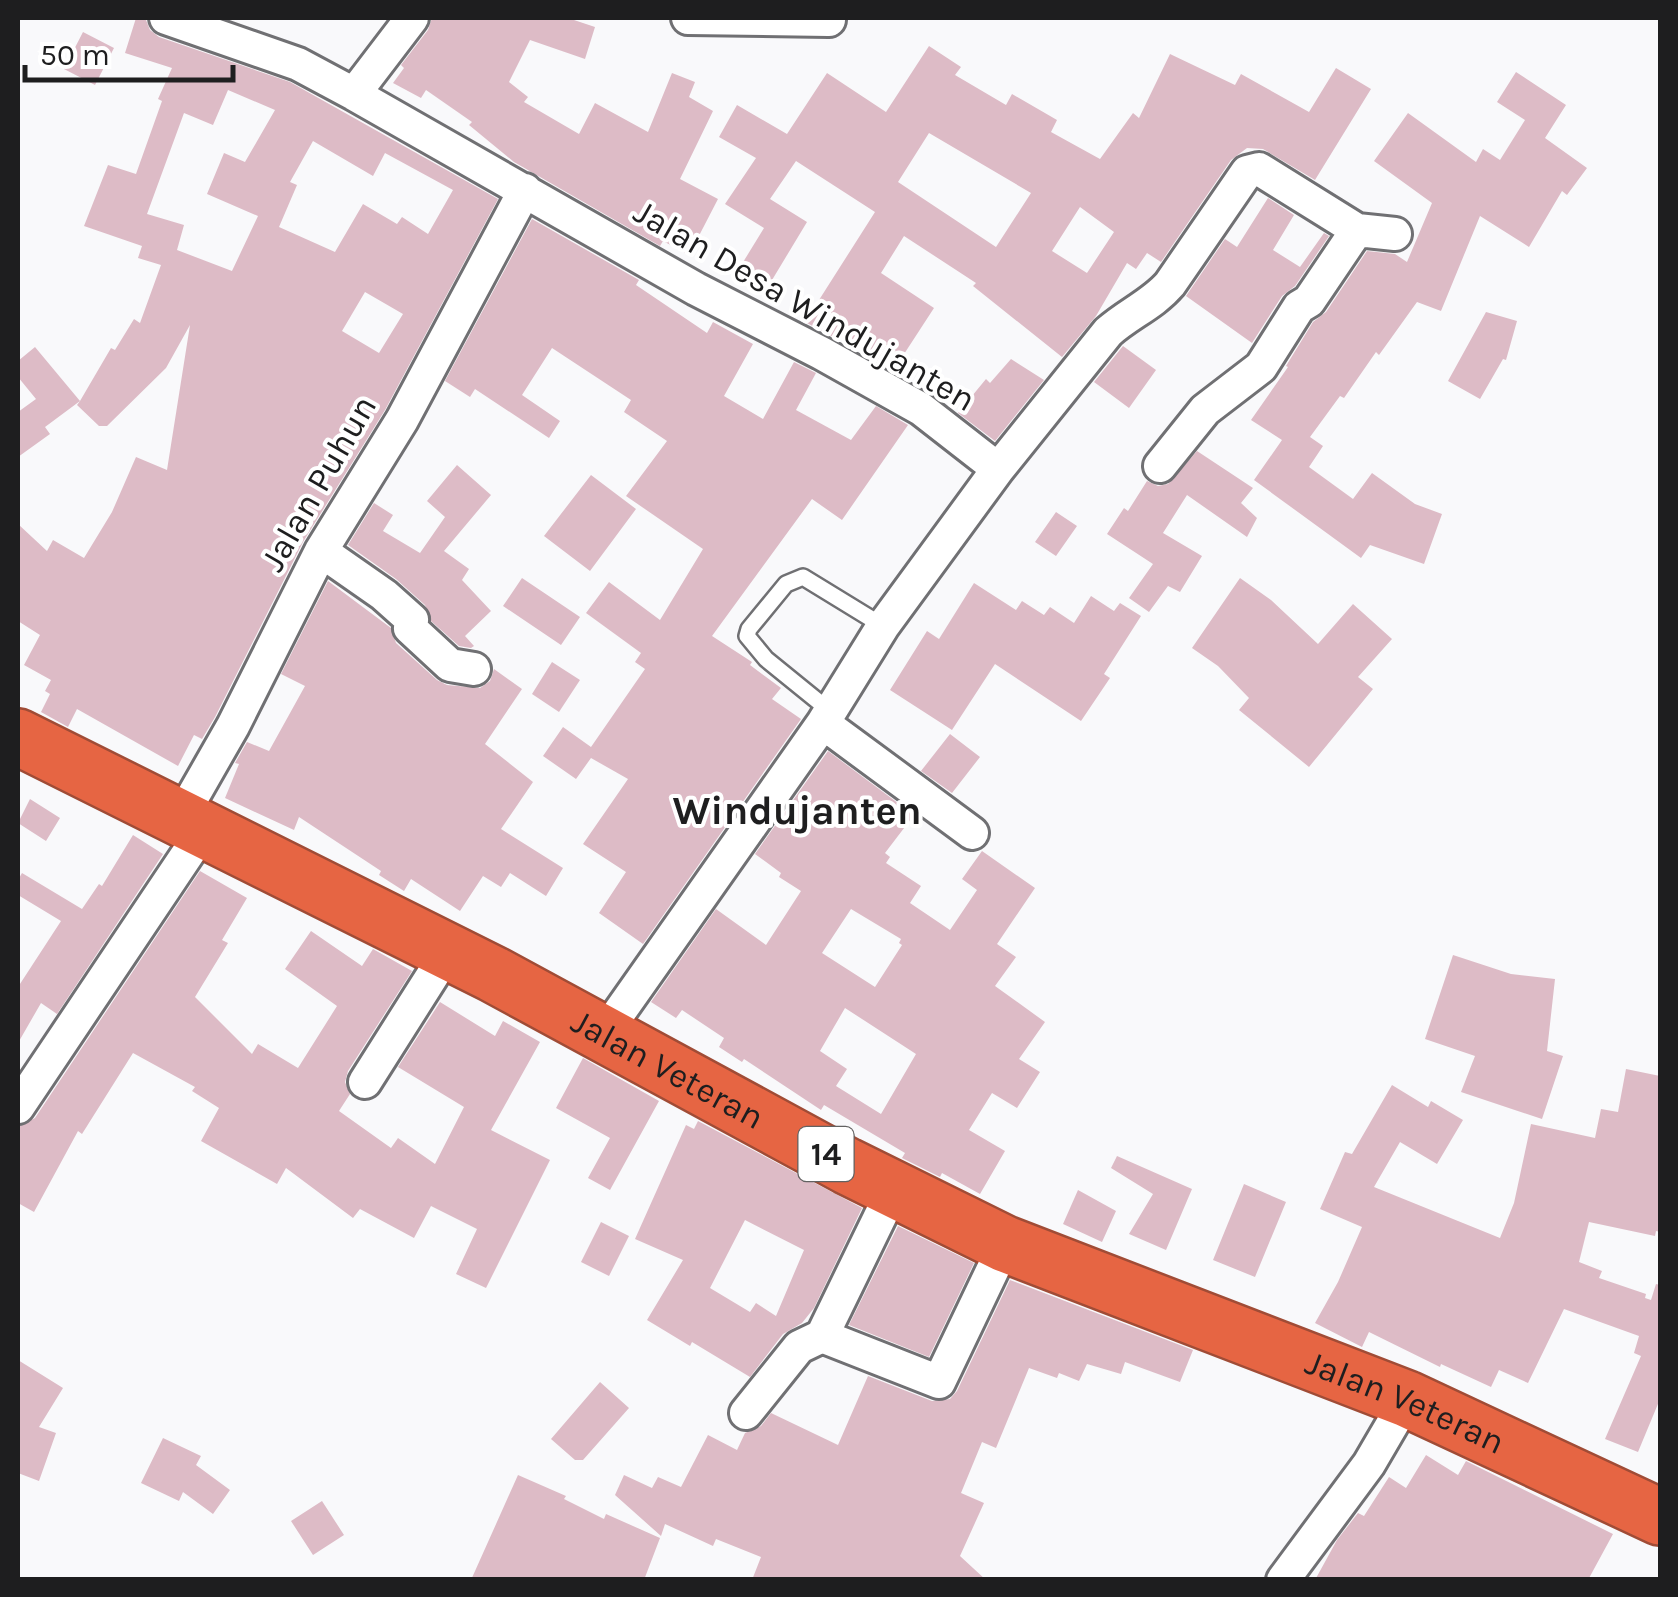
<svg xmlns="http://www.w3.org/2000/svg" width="1678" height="1597" font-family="Karla,sans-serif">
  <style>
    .building { fill: #ddbbc6; fill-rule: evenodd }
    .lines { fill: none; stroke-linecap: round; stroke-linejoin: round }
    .lane-casing { stroke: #707073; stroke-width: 20 }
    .street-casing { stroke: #707073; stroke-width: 38 }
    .highway-casing { stroke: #a04c36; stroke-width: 60 }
    .lane { stroke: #fff; stroke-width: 15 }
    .street { stroke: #fff; stroke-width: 32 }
    .highway { stroke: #e66543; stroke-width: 55 }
    .labels { text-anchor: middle; stroke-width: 8; stroke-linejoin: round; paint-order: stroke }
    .shield { fill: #fff; stroke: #626262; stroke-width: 2.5 }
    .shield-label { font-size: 32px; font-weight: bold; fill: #1e1e1f }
    .street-label { font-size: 35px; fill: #1e1e1f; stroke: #fff }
    .quarter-label { font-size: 40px; font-weight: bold; fill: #1e1e1f; stroke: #fff }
  </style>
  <rect width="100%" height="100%" fill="#f9f9fb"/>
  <!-- building -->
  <path class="building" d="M136 18 146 20 150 30 159 37 290 82 498 199 385 410 303 542 215 717 202 739 194 735 178 766 77 709 68 727 41 712 50 694 45 691 51 680 24 665 40 635 18 621V524L47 551 53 540 84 558 112 512 136 457 167 470 190 325 166 368 107 426H99L77 405 80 401 45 427 50 434 18 457V412L36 399 18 377V361L35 347 80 401 111 348 115 350 134 319 140 323 161 265 138 258 142 246 84 226 108 165 136 174 162 101 158 99 172 68 125 53ZM228 90 275 110 245 162 224 153 207 194 258 216 232 271 177 250 184 225 147 214 184 113 213 125ZM313 141 373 176 385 153 453 190 428 234 402 217 397 224 363 204 335 252 279 227 297 185 290 182ZM365 292 403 314 379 353 342 331Z
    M432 18H568L595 27 585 59 530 40 509 82 528 97 524 102 579 134 595 103 648 132 672 73 695 82 689 97 713 111 680 179 718 199 689 255 663 241 660 246 514 162 469 125 472 122 426 90 421 98 393 83 404 68 401 65 428 30Z
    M83 32 114 48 95 85 64 69Z
    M929 46 961 67 955 75 1006 105 1012 94 1057 120 1051 132 1100 159 1133 113 1139 118 1170 54 1235 85 1241 74 1309 112 1336 68 1371 89 1315 180 1263 149 1247 148 1231 160 1161 262 1147 253 1136 269 1127 263 1096 316 1062 357 973 286 976 283 904 236 881 273 934 308 893 371 841 337 839 340 805 322 875 212 796 161 770 199 807 222 766 290 737 272 764 228 725 204 756 158 719 137 737 105 787 134 827 73 886 112ZM929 133 1031 193 996 247 898 182ZM1080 207 1114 232 1087 273 1052 251Z
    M1516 72 1566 105 1545 138 1587 168 1567 195 1562 191 1529 247 1480 216 1441 311 1417 302 1379 355 1376 352 1344 398 1340 396 1310 437 1323 446 1309 467 1353 499 1372 473 1415 504 1442 514 1424 564 1370 545 1361 558 1254 480 1282 440 1251 420 1288 367 1286 366 1313 322 1326 312 1367 251 1395 254 1407 262 1432 203 1374 161 1408 113 1476 162 1483 149 1500 160 1525 120 1497 102Z
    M1268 198 1294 215 1273 250 1300 267 1324 233 1329 236 1295 286 1282 296 1252 343 1186 296 1225 239 1237 247Z
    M532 219 639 280 636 285 707 333 713 322 753 344 724 396 763 419 794 362 816 373 796 410 851 440 876 406 908 425 842 520 812 499 712 636 752 662 750 665 781 688 772 699 801 719 643 944 599 913 626 872 583 844 628 779 591 758 576 779 543 756 563 727 591 747 645 669 635 662 641 653 586 613 609 582 660 620 703 549 626 496 667 441 624 412 631 400 552 348 522 395 560 421 549 438 475 389 470 397 445 381Z
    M1486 312 1517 321 1506 360 1503 359 1480 399 1448 381Z
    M1123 346 1156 370 1129 408 1094 382Z
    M1011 359 1044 380 995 441 958 413 986 379 990 383Z
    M1197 451 1253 488 1241 503 1257 518 1247 537 1187 495 1163 533 1202 556 1180 592 1168 586 1149 612 1129 598 1153 564 1107 534 1124 508 1128 511 1147 481 1158 486 1168 484Z
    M457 465 491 495 444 551 469 569 462 580 491 611 465 636 474 646 471 648 459 646 431 621 425 605 396 579 348 545 374 503 393 515 383 531 420 553 445 517 427 501Z
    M591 475 636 509 590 571 544 536Z
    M1056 512 1077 526 1056 556 1035 542Z
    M522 578 580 617 561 645 503 606Z
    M1240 578 1271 600 1318 644 1353 604 1392 639 1358 677 1373 689 1309 767 1239 710 1249 698 1218 666 1192 648Z
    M328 581 391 628 396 643 437 680 447 685 480 688 490 681 494 669 522 689 485 744 533 782 501 829 563 868 546 896 510 873 501 887 483 876 460 911 411 879 404 891 379 875 381 871 299 817 294 830 225 798 239 764 235 763 247 742 269 751 305 686 281 674Z
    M974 583 1016 610 1022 601 1044 615 1050 607 1074 623 1091 596 1114 611 1120 603 1141 616 1104 674 1110 678 1081 721 995 664 952 730 890 690 927 631 939 639Z
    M552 662 580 680 559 712 532 694Z
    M950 734 980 757 952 793 921 771Z
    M828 751 914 815 885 853 890 857 886 863 921 886 910 903 950 930 977 890 962 879 982 851 1035 888 997 944 1016 957 995 986 1045 1022 1019 1059 1040 1072 1017 1108 992 1093 969 1130 1005 1151 980 1194 942 1173 940 1177 902 1158 905 1153 824 1105 821 1110 744 1059 742 1062 719 1047 724 1038 682 1010 676 1018 651 1002 716 909 766 945 801 891 779 877 781 873 755 854ZM851 909 901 939 899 943 902 945 875 987 822 953ZM845 1008 916 1054 881 1114 836 1086 847 1069 820 1051Z
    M30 799 60 818 46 841 18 823Z
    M133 835 163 854 57 1014 41 1003 18 1043V987L61 921 18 895V880L22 873 82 909 99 884 102 886Z
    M200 871 247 898 222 940 228 943 195 997 252 1054 258 1044 298 1068 337 1006 285 969 311 931 362 966 373 949 412 971 348 1071 345 1082 350 1094 339 1111 391 1148 398 1138 435 1164 464 1107 398 1067 440 1002 495 1036 503 1021 540 1042 491 1130 550 1160 486 1288 456 1274 477 1229 431 1206 414 1238 360 1209 353 1218 286 1168 277 1184 201 1141 219 1108 192 1091 195 1087 133 1053 82 1134 78 1131 34 1212 18 1203V1127L35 1118Z
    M1453 955 1511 974 1555 979 1547 1051 1563 1056 1542 1119 1461 1092 1475 1056 1425 1039Z
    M583 1058 659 1101 610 1190 588 1178 610 1138 556 1108Z
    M1626 1069 1660 1076V1232L1656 1231 1655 1236 1589 1222 1579 1262 1602 1271 1599 1278 1646 1294 1645 1298 1651 1300 1656 1284 1660 1285V1399L1638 1452 1605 1439 1641 1356 1634 1353 1639 1336 1564 1309 1528 1383 1499 1370 1491 1387 1441 1364 1440 1367 1369 1332 1362 1347 1315 1323 1338 1282 1362 1227 1320 1209 1345 1152 1352 1154 1392 1085 1428 1107 1431 1101 1463 1120 1437 1164 1400 1142 1374 1187 1500 1238 1514 1203 1531 1124 1595 1138 1601 1109 1618 1112Z
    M698 1121 862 1208 814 1308 802 1323 783 1334 750 1377 692 1342 690 1346 647 1320 683 1260 635 1239 686 1125 694 1129ZM745 1220 804 1250 776 1316 756 1303 750 1312 710 1288Z
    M1117 1156 1192 1189 1166 1250 1129 1234 1153 1194 1111 1168Z
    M1244 1184 1286 1202 1255 1277 1213 1260Z
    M1078 1190 1116 1211 1102 1242 1063 1224Z
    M601 1222 629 1236 609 1276 581 1262Z
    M898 1226 974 1263 929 1357 849 1325Z
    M1010 1280 1193 1350 1180 1382 1125 1362 1121 1374 1087 1364 1079 1381 1059 1373 1057 1378 1029 1368 996 1448 982 1442 961 1493 984 1503 960 1556 986 1580H752L761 1557 716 1539 713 1546 665 1524 661 1536 615 1495 624 1475 652 1488 658 1477 681 1487 708 1435 737 1450 745 1433 761 1426 771 1413 838 1445 868 1376 932 1401 950 1399 957 1391Z
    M18 1360 63 1388 39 1427 56 1433 39 1481 18 1473Z
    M600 1382 629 1408 583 1460H575L551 1439Z
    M163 1438 201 1456 196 1465 230 1490 213 1514 183 1492 179 1501 141 1483Z
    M1426 1455 1458 1475 1466 1461 1613 1534 1588 1580H1315L1337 1540 1358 1513 1364 1516 1389 1477 1406 1488Z
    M518 1475 566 1496 564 1499 604 1519 606 1514 660 1538 644 1580H471Z
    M322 1501 344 1535 313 1555 291 1521Z"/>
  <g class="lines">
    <!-- lane casing -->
    <g class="lane-casing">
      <path id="lane" d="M830 711 766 659 747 636 749 629 786 584 803 577 883 626"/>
    </g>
    <!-- street casing -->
    <g class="street-casing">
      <path id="street" d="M166 18 298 64 354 94 696 289 821 353 921 409 998 469 883 626 823 723 604 1034
        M688 18 829 20
        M354 94 412 18
        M1160 466 1205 410 1261 367 1299 307 1309 301 1357 230
        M998 469 1108 332C1128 314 1153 304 1170 284L1247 172 1259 169 1357 230 1395 234
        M321 551 384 595 412 620 410 628 450 665 474 669
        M823 723 972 833
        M181 817 233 726 321 551 402 420 525 190
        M365 1082 448 951
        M18 1107 205 828
        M822 1336 939 1382 1005 1244
        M746 1413 799 1347 822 1336 893 1190
        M1283 1580 1369 1464 1407 1399"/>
    </g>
    <!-- highway casing -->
    <g class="highway-casing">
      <g id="highway">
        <path id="s1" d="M18 737 493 974 847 1166 1005 1244 1407 1399 1660 1517"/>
      </g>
    </g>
    <!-- lane -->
    <use href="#lane" class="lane"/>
    <!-- street -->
    <use href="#street" class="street"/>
    <!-- highway -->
    <use href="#highway" class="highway"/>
  </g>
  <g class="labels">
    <!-- shield labels -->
    <rect class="shield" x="798.5" y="1127" width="55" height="54" rx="8"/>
    <g class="shield-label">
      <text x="826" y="1165">14</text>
    </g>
    <!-- street labels -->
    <g class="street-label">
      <text transform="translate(805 305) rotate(30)" y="12">Jalan Desa Windujanten</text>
      <text transform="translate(318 483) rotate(-60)" y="12">Jalan Puhun</text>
      <text dy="12" stroke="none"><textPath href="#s1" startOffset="730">Jalan Veteran</textPath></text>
      <text dy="12" stroke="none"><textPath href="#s1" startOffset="1540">Jalan Veteran</textPath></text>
    </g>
    <!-- quarter labels -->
    <g class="quarter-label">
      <text x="797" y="824">Windujanten</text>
    </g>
  </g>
  <!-- border -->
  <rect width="1678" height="1597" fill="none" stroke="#1e1e1f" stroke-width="40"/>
  <!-- scale -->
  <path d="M25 65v15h208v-15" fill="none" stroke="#1e1e1f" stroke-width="5"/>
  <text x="40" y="65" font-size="30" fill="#1e1e1f" stroke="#ffffff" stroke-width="8" paint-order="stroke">50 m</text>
</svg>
